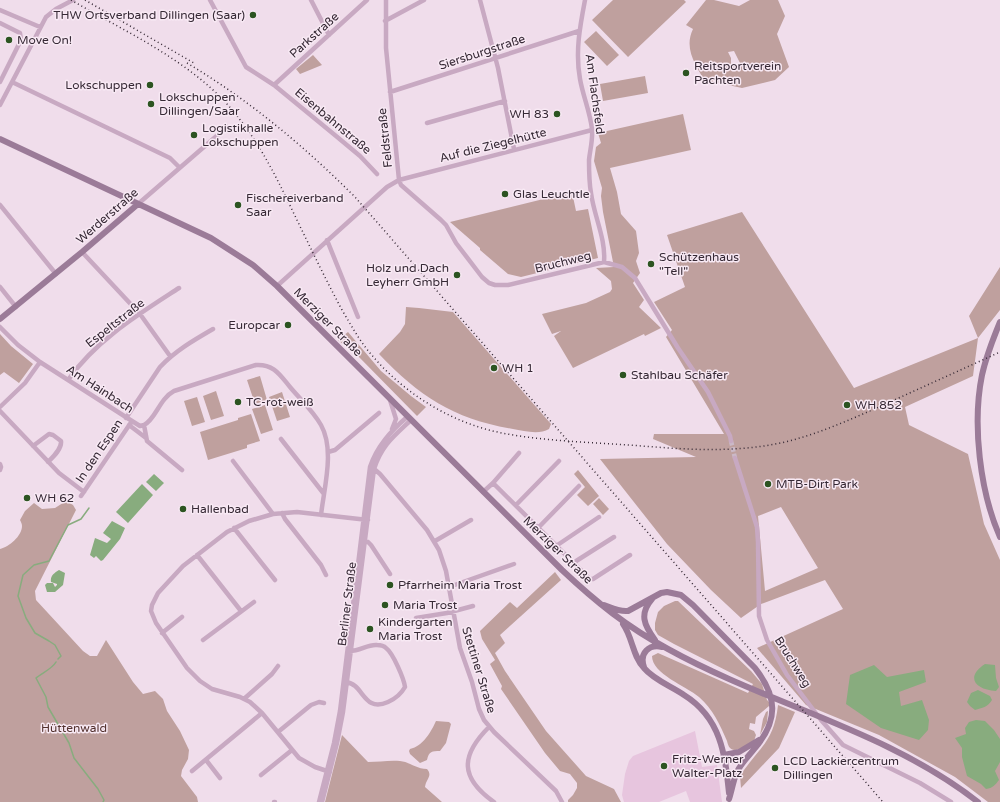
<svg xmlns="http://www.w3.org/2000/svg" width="1000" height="802" font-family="'Varela Round',sans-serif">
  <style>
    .green { fill: #bfa09e; fill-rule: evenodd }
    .plaza { fill: #e7c5de }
    .water { fill: #88ac7e }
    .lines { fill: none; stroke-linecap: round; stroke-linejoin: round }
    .stream { stroke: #88ac7e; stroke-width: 1.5 }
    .street-tunnel { stroke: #cbb9c7; stroke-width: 4.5; stroke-dasharray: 4.5 2; stroke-linecap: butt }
    .street { stroke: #c8a9c2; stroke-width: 4.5 }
    .secondary { stroke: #9b7b98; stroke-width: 6 }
    .rail { stroke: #362935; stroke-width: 1.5; stroke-dasharray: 1 3; stroke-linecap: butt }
    .poi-dot { fill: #2c5421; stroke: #f8e9f4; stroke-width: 1.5 }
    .labels { text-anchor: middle; stroke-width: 3; stroke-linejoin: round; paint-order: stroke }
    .poi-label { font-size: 12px; fill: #362935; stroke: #f8e9f4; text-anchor: start }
    .street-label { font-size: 12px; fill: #362935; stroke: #f8e9f4 }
    .park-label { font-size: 12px; fill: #52312e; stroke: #f8e9f4 }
  </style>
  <rect width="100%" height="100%" fill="#f0ddeb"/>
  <!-- green -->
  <path class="green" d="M613 0H684L686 2 628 57 592 20Z
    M706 0H714L739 6 750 0H778L785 16 777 34 789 67 775 80 742 88 719 83 713 85 706 84C697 66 683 50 693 29L686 25ZM734 51 741 65 731 66V58L728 52Z
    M596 31 619 55 607 66 584 42Z
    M313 55 322 65 300 74 296 69Z
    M645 76 648 93 603 101 600 84Z
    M683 114 691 150 610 168 617 192 621 214 636 231 639 253 636 261 640 273 633 283 644 300 639 307 661 328 645 336 644 334 573 368 554 336 561 331 552 334 542 314 586 303 610 292 612 289 611 281 596 268 614 267 603 212 601 196 602 188 594 161 596 147 601 143 598 133Z
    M572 192 576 211 588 209 598 258 521 277 508 274 480 250V248L450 222Z
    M742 212 854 388 978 338 969 316 1000 267V310L978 338 973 376 905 407 909 425 968 454 984 524 1000 560V802H988L955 777 879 735 806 705 757 648 843 609 825 580 761 604 741 618 711 590 667 544 600 459 696 457 653 439 654 434H724L666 337 672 330 654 302 685 287 667 235ZM781 507 818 568 765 591 758 516Z
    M406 307 419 308 453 312 551 424 549 429C539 435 524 431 513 429 454 419 420 397 379 354L400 332 405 324Z
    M348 332 381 371 411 396 426 407 417 416 358 356 338 340Z
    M0 334 11 346 33 364 19 383 4 372 0 375Z
    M260 376 267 400 255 404 247 380Z
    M216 391 224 416 211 420 203 396Z
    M282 392 290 417 277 421 269 397Z
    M197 397 205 422 192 426 184 401Z
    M265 405 273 430 261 434 252 409Z
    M251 414 260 441 247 445V448L208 460 200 432 238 420V418Z
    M578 470 599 496 588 506 577 495 585 487 574 474Z
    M599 498 609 509 603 515 593 504Z
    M66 501 73 505 76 510 35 591 36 600 83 651 90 656H97L106 640 133 682 143 694 155 691 163 699 167 711 180 731 189 750 188 759 182 770 181 776 197 797 198 802H0V549C9 547 22 536 22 526 22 524 21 522 20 520L25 511 34 503 42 509 55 508Z
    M555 572 561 580 500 635 505 643 495 653 505 671 546 731 586 776 614 789 621 802H568V800L573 795 577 788V783L570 774 560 771 545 753 501 689 502 686 490 664 495 660 482 639 480 631 510 602 517 608Z
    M675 601H678L751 671 762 684 767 700 769 702V706L756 717 755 724 750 723 749 729 754 731 756 735 754 741C748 744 741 750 734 750 729 749 728 745 727 741 720 725 713 709 699 697 686 686 652 674 652 656L658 653 748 693 753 684 674 644 658 635 655 630V623L658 612 664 606Z
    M778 705 795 712 779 748 741 788 740 776C758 748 774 743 778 705Z
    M768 711 767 722 760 735 763 719 766 712Z
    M436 721 449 722 451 724 446 743 440 751C432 751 429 751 427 760L420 763 410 754 409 751 410 749C423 746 431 732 436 721Z
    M342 735 368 762C378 762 390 760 400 761 410 762 416 769 427 769 433 776 426 779 425 787L442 802H325Z"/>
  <!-- plaza -->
  <path class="plaza" d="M695 731 702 767 717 765 722 802H690L686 791 659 802H624L622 795 625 774 629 761 633 756Z"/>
  <!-- water -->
  <path class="water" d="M154 474 164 483 156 491 146 482Z
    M142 484 153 495 128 523 116 512Z
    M112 521 125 528 120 539 103 560 101 561 96 556 94 558 90 555 95 538 107 543 111 539 103 533Z
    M59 570 65 573 63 585 55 592H47L45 585 47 583H53L55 587 57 585V584L51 582C50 576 54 573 59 570Z
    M985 664 995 665 996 678 999 687 996 691C975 690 965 677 985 664Z
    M874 665 887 677 924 670 926 682 899 692 901 706 922 700 929 720 928 730 919 740 881 728 846 704 850 675Z
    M978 690 990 696 992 700C988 707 982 708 975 710L970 706 967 702 971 693Z
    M976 720 985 721 994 730 1000 739V762L995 771 999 780C995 785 993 788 986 789L981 784 967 776 962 757V748L955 738 966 734 965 728 969 722Z"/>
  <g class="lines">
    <!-- stream -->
    <path class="stream" d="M58 659 61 656 55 645 49 641 35 633 26 618 18 596 23 575 34 565 49 561 68 525 81 519 89 508
      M56 662C52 669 42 673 36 678L46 697 48 707 69 743 74 758 98 789 104 800 103 802"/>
    <!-- street-tunnel -->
    <path class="street-tunnel" d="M731 441 735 458"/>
    <!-- street -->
    <path class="street" d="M210 0 246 67 274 85 336 136 360 156 377 174
      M311 0 329 35
      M386 0V48L399 180 401 185 441 220 446 225 456 243 482 277 489 283 495 285H508L604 262 622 267 635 278 678 348 708 392 730 436 731 441
      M480 0 498 68 514 149
      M585 0C580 26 575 52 580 79 583 96 590 112 592 129 593 140 590 150 589 160 589 171 589 182 591 193 594 216 606 239 604 262
      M0 10 40 27
      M385 21 424 0
      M0 23 20 33 21 40 0 82
      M12 82 170 158 179 167
      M274 85 367 0
      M390 92 579 31
      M0 105 46 17 56 9 73 0
      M427 123 505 101
      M138 204 227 127
      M0 205 56 274
      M327 240 358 317
      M82 252 140 314 170 356
      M277 286 387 187 399 180 592 130
      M0 287 16 307
      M0 327 18 345 40 362 132 421 140 426 144 425
      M68 380C96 340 139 314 179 288
      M390 400 396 419 392 429
      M0 407 25 383 40 362
      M0 411 59 473 84 492
      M126 418 160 367C175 351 194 340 213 329
      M129 425 146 438
      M144 425C156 419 159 399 174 391L256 365C274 364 280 375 290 387 300 399 313 411 321 425 335 450 324 488 321 515
      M144 425 147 441 182 470
      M281 439 324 494
      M33 446 49 434 53 435 61 441C62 449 53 457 48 462
      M328 452 335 450 379 413
      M735 458 757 527 758 542 759 616 767 640 787 675 821 720 843 745 920 783 951 802
      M233 461 273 514
      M0 464 1 467 0 470
      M373 468 380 474 427 530 439 550 446 571 460 648 472 682 479 709 484 720 494 732 556 791 562 802
      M493 483 590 579H593L630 555
      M483 492 493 483 519 453
      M81 496 132 421
      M516 505 559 461
      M282 513 285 519 321 565 326 575
      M234 528 275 580
      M538 528 579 486
      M364 541 368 542 371 545 390 574
      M435 541 471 520
      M556 546 599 517
      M197 555 241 611
      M573 563 614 537
      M449 587 514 564
      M416 618 447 613 473 606
      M162 633 182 617
      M203 640 254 602
      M346 682C364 684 363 713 388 702 395 699 401 694 405 687 404 679 393 653 386 648 384 646 380 645 377 645 368 644 360 651 350 651
      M245 698 272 674 278 666
      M489 727C460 756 460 778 494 802
      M278 732 311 705 319 702 324 703
      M206 760 220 778
      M192 771 262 713
      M330 772 315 767 299 758 262 713 250 702 240 697 212 689 200 681 187 668 156 623 151 611 152 605 158 593 183 566 227 532 249 521 273 514 297 512 368 520
      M261 775 292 750
      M274 802H275
      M319 802 334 743 340 711 370 467C377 446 391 431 407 417
      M322 802 337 743 343 712 374 469C382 445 393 437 411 420"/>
    <!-- secondary -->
    <path class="secondary" d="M0 139 211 238 253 265 277 286 562 570C596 602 627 627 668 649 769 705 886 730 978 802
      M0 319 82 252 138 204
      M1000 322C993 339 986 357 982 375 972 424 980 492 1000 537
      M652 599C639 614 644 625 655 640
      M604 605C612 608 619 612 628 611L661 593 667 592 681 595 693 605 755 668C777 696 779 720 755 748 749 756 741 763 737 772 733 781 732 790 729 799
      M623 624C633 638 632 655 644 668 654 680 671 686 684 695 721 718 725 754 729 793
      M644 667C639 653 649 644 662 647
      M724 755 739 752 759 740
      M725 760 744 761"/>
    <!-- rail -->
    <path class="rail" d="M71 0C119 28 171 52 212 89 252 126 273 170 296 218 311 249 326 280 342 310 351 325 359 340 370 353 403 393 451 423 502 433 543 441 587 442 629 445 681 449 733 454 785 442 822 433 856 417 890 402 927 385 963 369 1000 352
      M85 0 194 63
      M187 63C249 100 304 146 355 197L883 802"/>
  </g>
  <!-- markers -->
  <g class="poi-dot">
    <circle cx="253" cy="15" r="4"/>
    <circle cx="9" cy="40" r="4"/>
    <circle cx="686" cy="73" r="4"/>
    <circle cx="150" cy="85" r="4"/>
    <circle cx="151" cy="104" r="4"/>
    <circle cx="557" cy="114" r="4"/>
    <circle cx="194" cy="135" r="4"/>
    <circle cx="505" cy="194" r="4"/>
    <circle cx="238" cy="205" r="4"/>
    <circle cx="651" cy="264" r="4"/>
    <circle cx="457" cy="275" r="4"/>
    <circle cx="288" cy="325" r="4"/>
    <circle cx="494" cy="368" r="4"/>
    <circle cx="623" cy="375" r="4"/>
    <circle cx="238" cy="402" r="4"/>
    <circle cx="847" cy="405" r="4"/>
    <circle cx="768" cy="484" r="4"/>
    <circle cx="27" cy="498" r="4"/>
    <circle cx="183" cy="509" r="4"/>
    <circle cx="390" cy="585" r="4"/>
    <circle cx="385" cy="605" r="4"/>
    <circle cx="370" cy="629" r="4"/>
    <circle cx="664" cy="766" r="4"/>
    <circle cx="775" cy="768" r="4"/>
  </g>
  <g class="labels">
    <!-- poi labels -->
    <g class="poi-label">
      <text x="245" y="19" text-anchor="end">THW Ortsverband Dillingen (Saar)</text>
      <text x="17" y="44">Move On!</text>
      <text x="694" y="70">Reitsportverein<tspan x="694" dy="14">Pachten</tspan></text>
      <text x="142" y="89" text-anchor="end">Lokschuppen</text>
      <text x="159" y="101">Lokschuppen<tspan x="159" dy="14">Dillingen/Saar</tspan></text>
      <text x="549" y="118" text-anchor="end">WH 83</text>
      <text x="202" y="132">Logistikhalle<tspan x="202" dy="14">Lokschuppen</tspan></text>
      <text x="513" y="198">Glas Leuchtle</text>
      <text x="246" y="202">Fischereiverband<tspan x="246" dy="14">Saar</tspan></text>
      <text x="659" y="261">Schützenhaus<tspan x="659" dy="14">"Tell"</tspan></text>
      <text x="449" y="272" text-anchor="end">Holz und Dach<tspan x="449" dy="14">Leyherr GmbH</tspan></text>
      <text x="280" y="329" text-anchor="end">Europcar</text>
      <text x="502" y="372">WH 1</text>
      <text x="631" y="379">Stahlbau Schäfer</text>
      <text x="246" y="406">TC-rot-weiß</text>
      <text x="855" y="409">WH 852</text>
      <text x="776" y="488">MTB-Dirt Park</text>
      <text x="35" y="502">WH 62</text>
      <text x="191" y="513">Hallenbad</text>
      <text x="398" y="589">Pfarrheim Maria Trost</text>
      <text x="393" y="609">Maria Trost</text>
      <text x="378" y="626">Kindergarten<tspan x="378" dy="14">Maria Trost</tspan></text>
      <text x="672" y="763">Fritz-Werner<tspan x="672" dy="14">Walter-Platz</tspan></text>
      <text x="783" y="765">LCD Lackiercentrum<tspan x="783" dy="14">Dillingen</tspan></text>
    </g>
    <!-- street labels -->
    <g class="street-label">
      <text transform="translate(314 35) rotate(-42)" y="4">Parkstraße</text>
      <text transform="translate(482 52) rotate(-18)" y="4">Siersburgstraße</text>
      <text transform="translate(595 94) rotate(82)" y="4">Am Flachsfeld</text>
      <text transform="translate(333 121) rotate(40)" y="4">Eisenbahnstraße</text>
      <text transform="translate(385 138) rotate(-96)" y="4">Feldstraße</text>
      <text transform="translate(493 145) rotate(-14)" y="4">Auf die Ziegelhütte</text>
      <text transform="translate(107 216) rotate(-41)" y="4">Werderstraße</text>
      <text transform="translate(563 262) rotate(-14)" y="4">Bruchweg</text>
      <text transform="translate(328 322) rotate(45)" y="4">Merziger Straße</text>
      <text transform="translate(115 323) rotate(-38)" y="4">Espeltstraße</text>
      <text transform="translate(100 389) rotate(33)" y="4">Am Hainbach</text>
      <text transform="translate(99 451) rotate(-56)" y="4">In den Espen</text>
      <text transform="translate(558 550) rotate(44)" y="4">Merziger Straße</text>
      <text transform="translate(347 604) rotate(-83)" y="4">Berliner Straße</text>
      <text transform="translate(793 662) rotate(58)" y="4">Bruchweg</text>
      <text transform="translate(479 670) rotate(73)" y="4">Stettiner Straße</text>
    </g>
    <!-- park labels -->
    <g class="park-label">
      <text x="74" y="732">Hüttenwald</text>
    </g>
  </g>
</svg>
